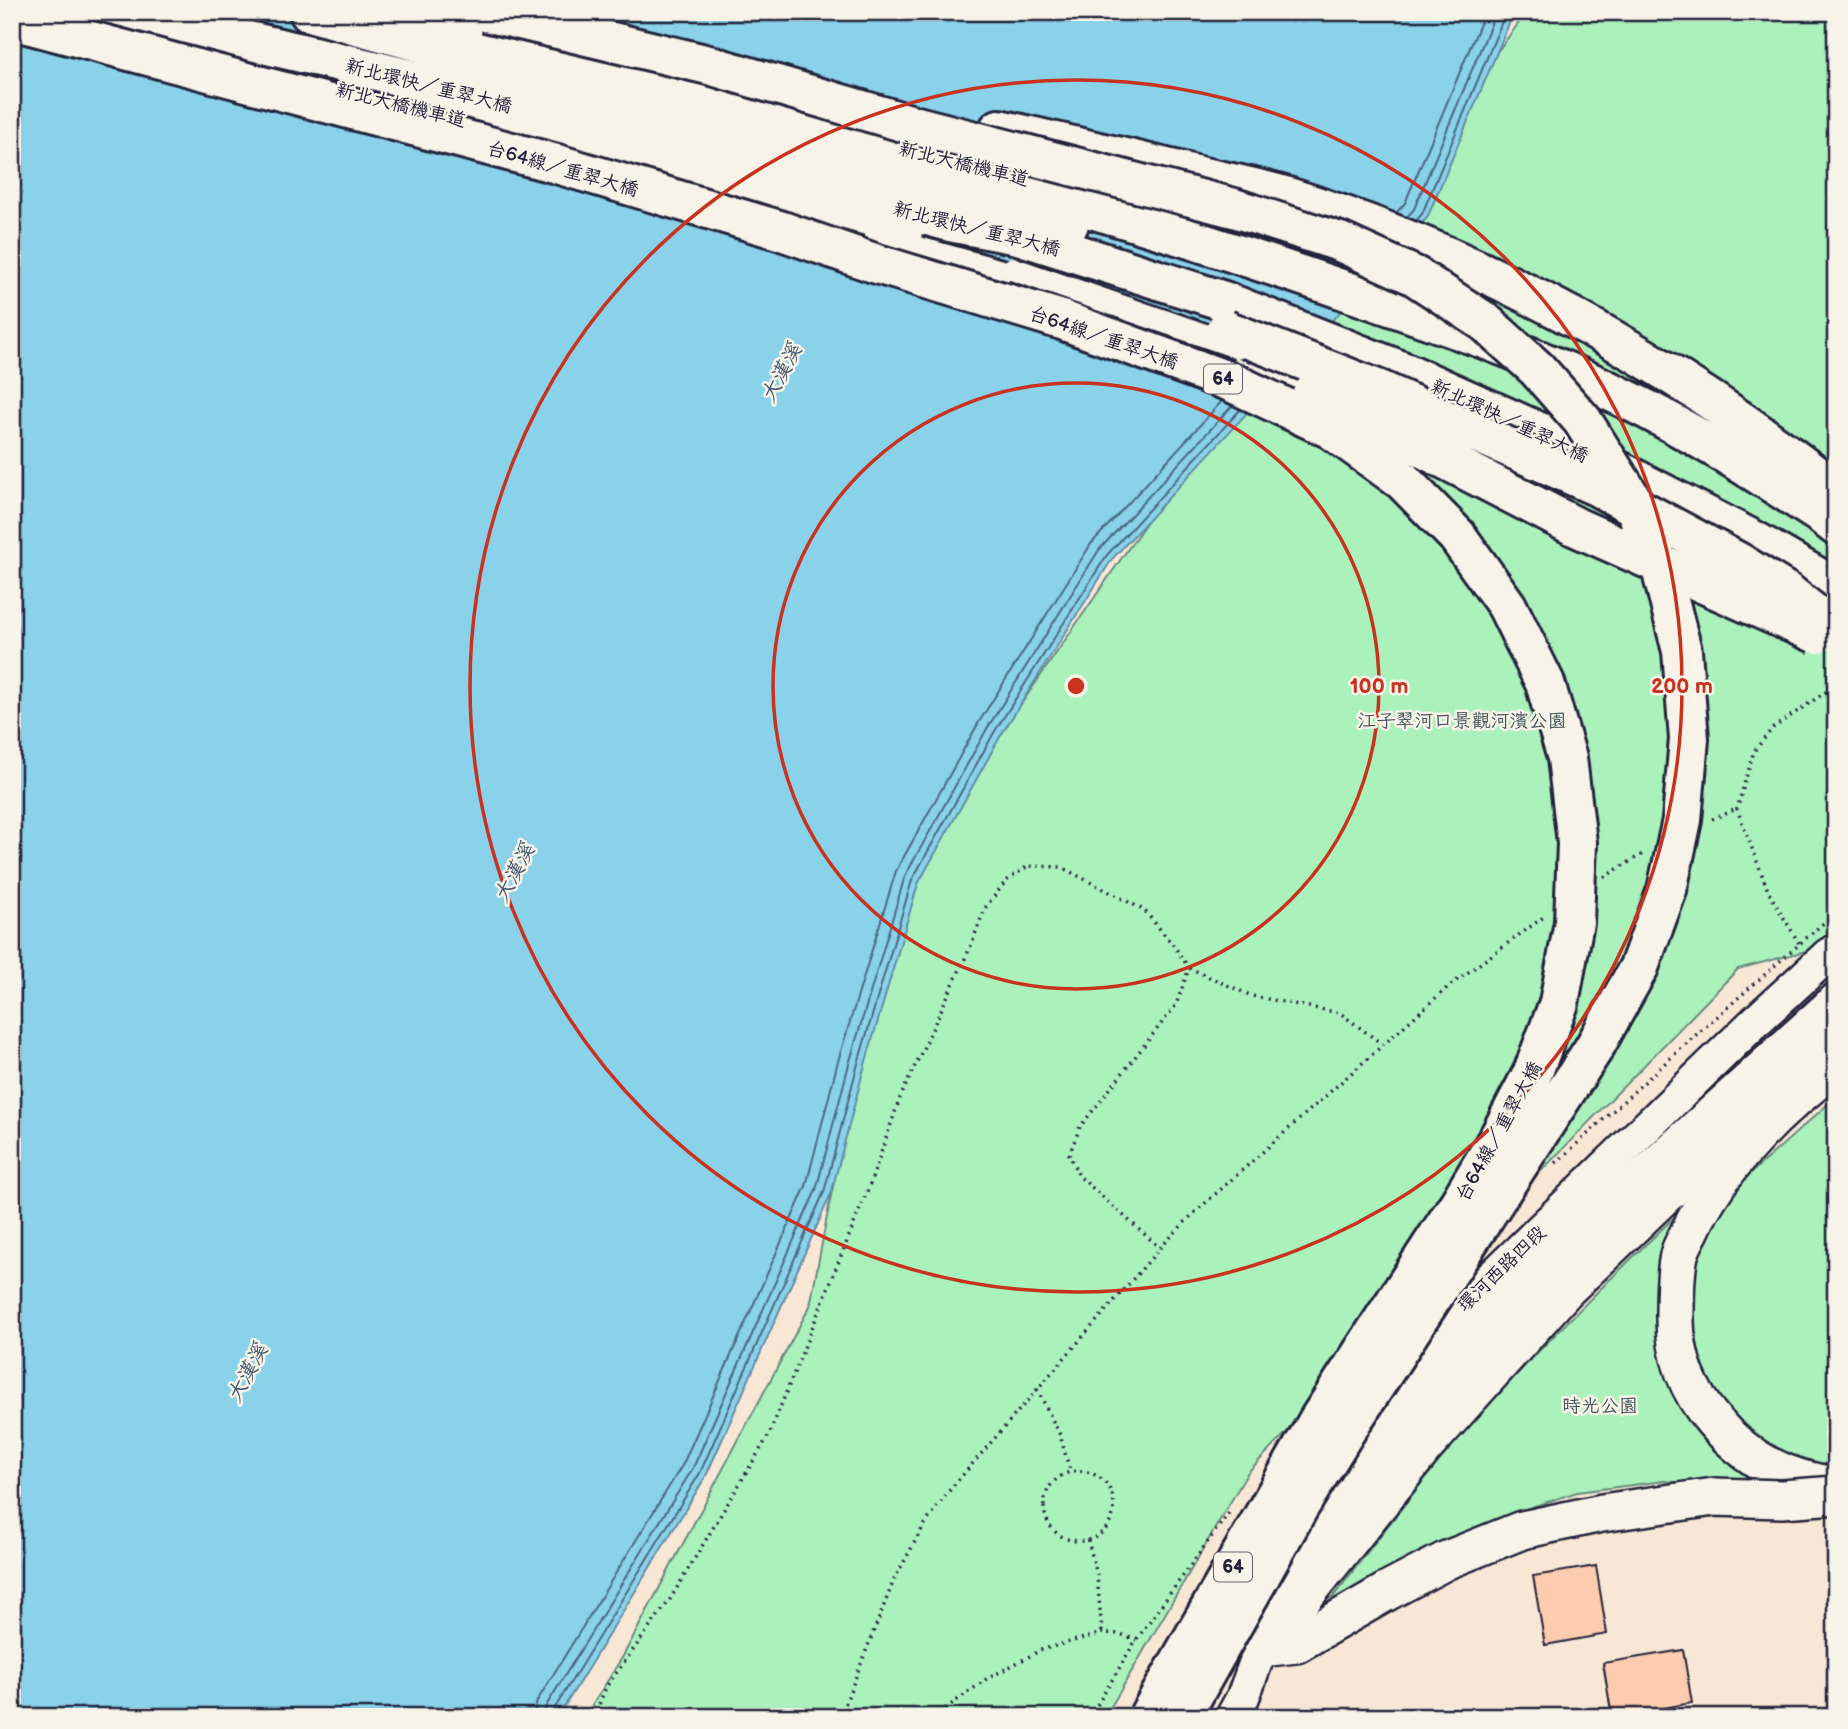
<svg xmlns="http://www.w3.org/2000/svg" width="1848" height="1729" font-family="'Balsamiq Sans','LXGW WenKai TC',sans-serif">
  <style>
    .green { fill: #abf1bc; stroke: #668a7c; stroke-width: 2 }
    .water { fill: #89d2ea; stroke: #608ca4; stroke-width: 2 }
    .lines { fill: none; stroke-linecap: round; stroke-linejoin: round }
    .shore { stroke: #4b6881; stroke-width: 2 }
    .building { fill: #fdcbad; stroke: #22223b; stroke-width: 2 }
    .street-casing { stroke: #22223b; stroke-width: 28 }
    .secondary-casing { stroke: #22223b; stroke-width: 37 }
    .primary-casing { stroke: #22223b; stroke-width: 42 }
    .highway-casing { stroke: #22223b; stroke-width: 44 }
    .path { stroke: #22223b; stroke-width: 3.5; stroke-dasharray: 2 5; stroke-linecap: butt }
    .street { stroke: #f7f3e8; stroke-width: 23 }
    .secondary { stroke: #f7f3e8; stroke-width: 32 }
    .primary { stroke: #f7f3e8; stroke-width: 37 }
    .highway { stroke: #f7f3e8; stroke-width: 38 }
    .street-bridge-casing { stroke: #22223b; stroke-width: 28; stroke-linecap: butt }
    .primary-bridge-casing { stroke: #22223b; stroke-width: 42; stroke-linecap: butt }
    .highway-bridge-casing { stroke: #22223b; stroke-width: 44; stroke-linecap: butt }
    .street-bridge { stroke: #f7f3e8; stroke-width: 23 }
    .primary-bridge { stroke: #f7f3e8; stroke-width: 37 }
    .highway-bridge { stroke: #f7f3e8; stroke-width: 38 }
    .ring { fill: none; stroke: #c8321e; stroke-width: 3.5 }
    .labels { text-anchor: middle; stroke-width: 5; stroke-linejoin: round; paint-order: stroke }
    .shield { fill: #f7f3e8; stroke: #62616f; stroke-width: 2 }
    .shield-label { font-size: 18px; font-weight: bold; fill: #22223b }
    .street-label { font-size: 19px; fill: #22223b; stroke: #f7f3e8 }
    .park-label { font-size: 19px; fill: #44565b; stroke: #f7f3e8 }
    .water-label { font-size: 21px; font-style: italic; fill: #415770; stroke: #f7f3e8 }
    .centre { fill: #c8321e; stroke: #f7f3e8; stroke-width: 3.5 }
    .ring-label { font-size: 21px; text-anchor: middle; font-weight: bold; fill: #c8321e; stroke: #f7f3e8; stroke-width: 5; stroke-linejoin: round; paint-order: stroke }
  </style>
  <rect width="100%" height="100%" fill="#f9e7d6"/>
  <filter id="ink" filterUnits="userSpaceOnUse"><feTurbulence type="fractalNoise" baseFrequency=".0143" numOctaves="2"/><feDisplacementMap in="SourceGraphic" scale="14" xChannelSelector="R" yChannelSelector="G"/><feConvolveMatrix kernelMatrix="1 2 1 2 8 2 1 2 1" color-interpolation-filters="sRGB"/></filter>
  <g filter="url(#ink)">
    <!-- green -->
    <path class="green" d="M1527 12H1836V943L1738 969 1248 1472 1105 1717H585L623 1656 810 1306 888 897 1161 501Z
      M1836 1097V1479L1782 1465 1694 1376 1684 1263 1723 1198Z
      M1683 1209 1670 1355 1810 1494 1664 1481 1577 1492 1508 1515 1448 1543 1311 1616 1329 1602C1373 1546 1415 1488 1462 1434 1532 1355 1606 1282 1683 1209Z"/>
    <!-- water -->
    <path class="water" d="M12 12H1514L1427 218 1112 559 1001 735 918 884 864 1068 831 1194 706 1476 558 1717H12Z"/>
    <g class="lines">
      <!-- shore -->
      <path class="shore" d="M1396 213 1405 203 1485 12
        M1407 217 1414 209 1496 12
        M1416 221 1422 214 1506 12
        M533 1717 537 1701 683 1464 806 1186 838 1061 896 871 979 722 1091 544 1222 401
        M544 1717 546 1706 693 1468 816 1190 849 1064 905 876 988 727 1099 550 1232 406
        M552 1717 553 1711 700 1473 824 1192 857 1067 912 880 995 731 1107 555 1240 410"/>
    </g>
    <!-- building -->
    <path class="building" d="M1596 1566 1607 1634 1545 1645 1533 1576Z
      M1683 1650 1692 1703 1612 1717 1603 1663Z"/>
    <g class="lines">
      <!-- street casing -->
      <g class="street-casing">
        <path id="street" d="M399 12 526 50 1059 187
          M448 116 637 162 910 235
          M1360 1449 1380 1420 1513 1275"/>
      </g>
      <!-- secondary casing -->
      <g class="secondary-casing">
        <path id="secondary" d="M1401 1369 1411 1355 1756 1021 1828 955 1836 950
          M1232 1717 1243 1697 1261 1648 1308 1596 1426 1449 1567 1292 1817 1053 1836 1040"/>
      </g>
      <!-- primary casing -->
      <g class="primary-casing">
        <path id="primary" d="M1836 1066C1781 1106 1718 1168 1690 1231 1686 1239 1681 1247 1679 1255 1675 1274 1675 1294 1675 1313 1674 1353 1687 1390 1713 1420 1746 1459 1785 1480 1836 1486
          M1261 1648 1296 1644 1386 1592"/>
      </g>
      <!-- highway casing -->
      <g class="highway-casing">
        <path id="highway" d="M112 12C394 68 672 148 950 222L1018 235 1224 301 1412 375 1575 448 1755 541 1836 588
          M309 12 706 121 974 191 1069 224
          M999 129C1065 144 1130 159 1195 175 1226 182 1258 188 1288 197 1487 259 1672 362 1836 491
          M1041 195C1153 225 1261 261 1370 299 1455 328 1540 357 1622 397 1692 431 1757 473 1822 515L1836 526
          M881 246 1008 281 1186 341 1298 387
          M1261 1648 1280 1600 1331 1522 1399 1433 1537 1280 1605 1213 1836 1003"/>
      </g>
      <!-- path -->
      <path class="path" d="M1712 819 1737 809
        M1604 877 1646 852
        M1799 943 1769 893 1737 809 1754 751 1773 728 1836 685
        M1189 968 1252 996 1340 1013 1382 1044
        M1556 1163 1688 1042 1836 912
        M1037 1389 1060 1435 1070 1471
        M1044 1506a35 35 0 1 1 70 0a35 35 0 1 1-70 0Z
        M1088 1540 1097 1575 1102 1633
        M594 1717 606 1687 669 1601 769 1435 870 1184 900 1098 970 948 985 908 1006 881 1028 866 1061 867 1144 910 1174 946 1189 968 1176 1005 1080 1127 1069 1155 1079 1176 1160 1248
        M840 1717 894 1580 923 1527 948 1492 1160 1248 1193 1214 1448 987 1545 916
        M934 1717 985 1680 1041 1650 1102 1633 1120 1634 1136 1640
        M1090 1717 1136 1640 1231 1510"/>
      <!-- street -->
      <use href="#street" class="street"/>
      <!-- secondary -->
      <use href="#secondary" class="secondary"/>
      <!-- primary -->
      <use href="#primary" class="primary"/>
      <!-- highway -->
      <use href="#highway" class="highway"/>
      <!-- street-bridge casing -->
      <g class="street-bridge-casing">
        <path id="street-bridge" d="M1013 269 1238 347"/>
      </g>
      <!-- primary-bridge casing -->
      <g class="primary-bridge-casing">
        <path id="primary-bridge" d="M1386 1592 1447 1560 1522 1530 1602 1513 1714 1497 1782 1499 1836 1495"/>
      </g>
      <!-- highway-bridge casing -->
      <g class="highway-bridge-casing">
        <path id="highway-bridge" d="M486 12 709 65 913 125 1234 208 1340 242 1415 276 1485 322 1537 369 1582 420 1630 496 1662 572 1682 651 1689 739 1682 820 1667 890 1639 967 1594 1048 1345 1432 1299 1507 1190 1701
          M12 20 557 164 782 231 874 263 1062 320 1231 382 1331 429 1403 481 1457 536 1507 606 1545 683 1567 758 1577 843 1574 922 1559 1003 1533 1072 1500 1135 1460 1202 1319 1419 1148 1717
          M1226 330 1382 391 1598 487 1738 562 1788 593 1836 631
          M1312 394 1398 435 1576 527 1817 634"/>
      </g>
      <!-- street-bridge -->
      <use href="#street-bridge" class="street-bridge"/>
      <!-- primary-bridge -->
      <use href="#primary-bridge" class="primary-bridge"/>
      <!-- highway-bridge -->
      <use href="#highway-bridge" class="highway-bridge"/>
    </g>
  </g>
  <!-- distance rings -->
  <g class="ring">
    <circle cx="1076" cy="686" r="303"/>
    <circle cx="1076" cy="686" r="606"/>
  </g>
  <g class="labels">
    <!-- shield labels -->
    <g class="shield">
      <rect x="1204" y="364.5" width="38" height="29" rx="5"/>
      <rect x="1214" y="1552.5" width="38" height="29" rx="5"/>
    </g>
    <g class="shield-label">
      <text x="1223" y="385">64</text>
      <text x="1233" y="1573">64</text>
    </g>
    <!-- street labels -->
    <g class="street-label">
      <text transform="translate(429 85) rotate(14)" y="7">新北環快／重翠大橋</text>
      <text transform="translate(401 104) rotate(14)" y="7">新北大橋機車道</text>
      <text transform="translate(964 163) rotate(14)" y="7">新北大橋機車道</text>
      <text transform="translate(563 168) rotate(16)" y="7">台64線／重翠大橋</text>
      <text transform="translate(977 228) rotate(14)" y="7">新北環快／重翠大橋</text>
      <text transform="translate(1104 337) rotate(19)" y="7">台64線／重翠大橋</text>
      <text transform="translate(1510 420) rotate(25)" y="7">新北環快／重翠大橋</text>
      <text transform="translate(1498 1131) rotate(-61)" y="7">台64線／重翠大橋</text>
      <text transform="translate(1501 1268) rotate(-44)" y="7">環河西路四段</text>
    </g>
    <!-- park labels -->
    <g class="park-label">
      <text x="1462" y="727">江子翠河口景觀河濱公園</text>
      <text x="1600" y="1412">時光公園</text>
    </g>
    <!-- water labels -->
    <g class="water-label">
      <text transform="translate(781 373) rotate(-62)" y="7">大漢溪</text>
      <text transform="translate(514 873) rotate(-62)" y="7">大漢溪</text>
      <text transform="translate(247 1373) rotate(-62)" y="7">大漢溪</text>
    </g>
  </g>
  <circle cx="1076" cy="686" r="10" class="centre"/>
  <g class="ring-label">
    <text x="1379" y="693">100 m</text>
    <text x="1682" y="693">200 m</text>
  </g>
  <!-- margin -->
  <rect width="1848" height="1729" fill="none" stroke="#f7f3e8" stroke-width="42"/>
  <rect x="21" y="21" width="1806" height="1687" fill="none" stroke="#22223b" stroke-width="2.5" filter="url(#ink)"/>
</svg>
